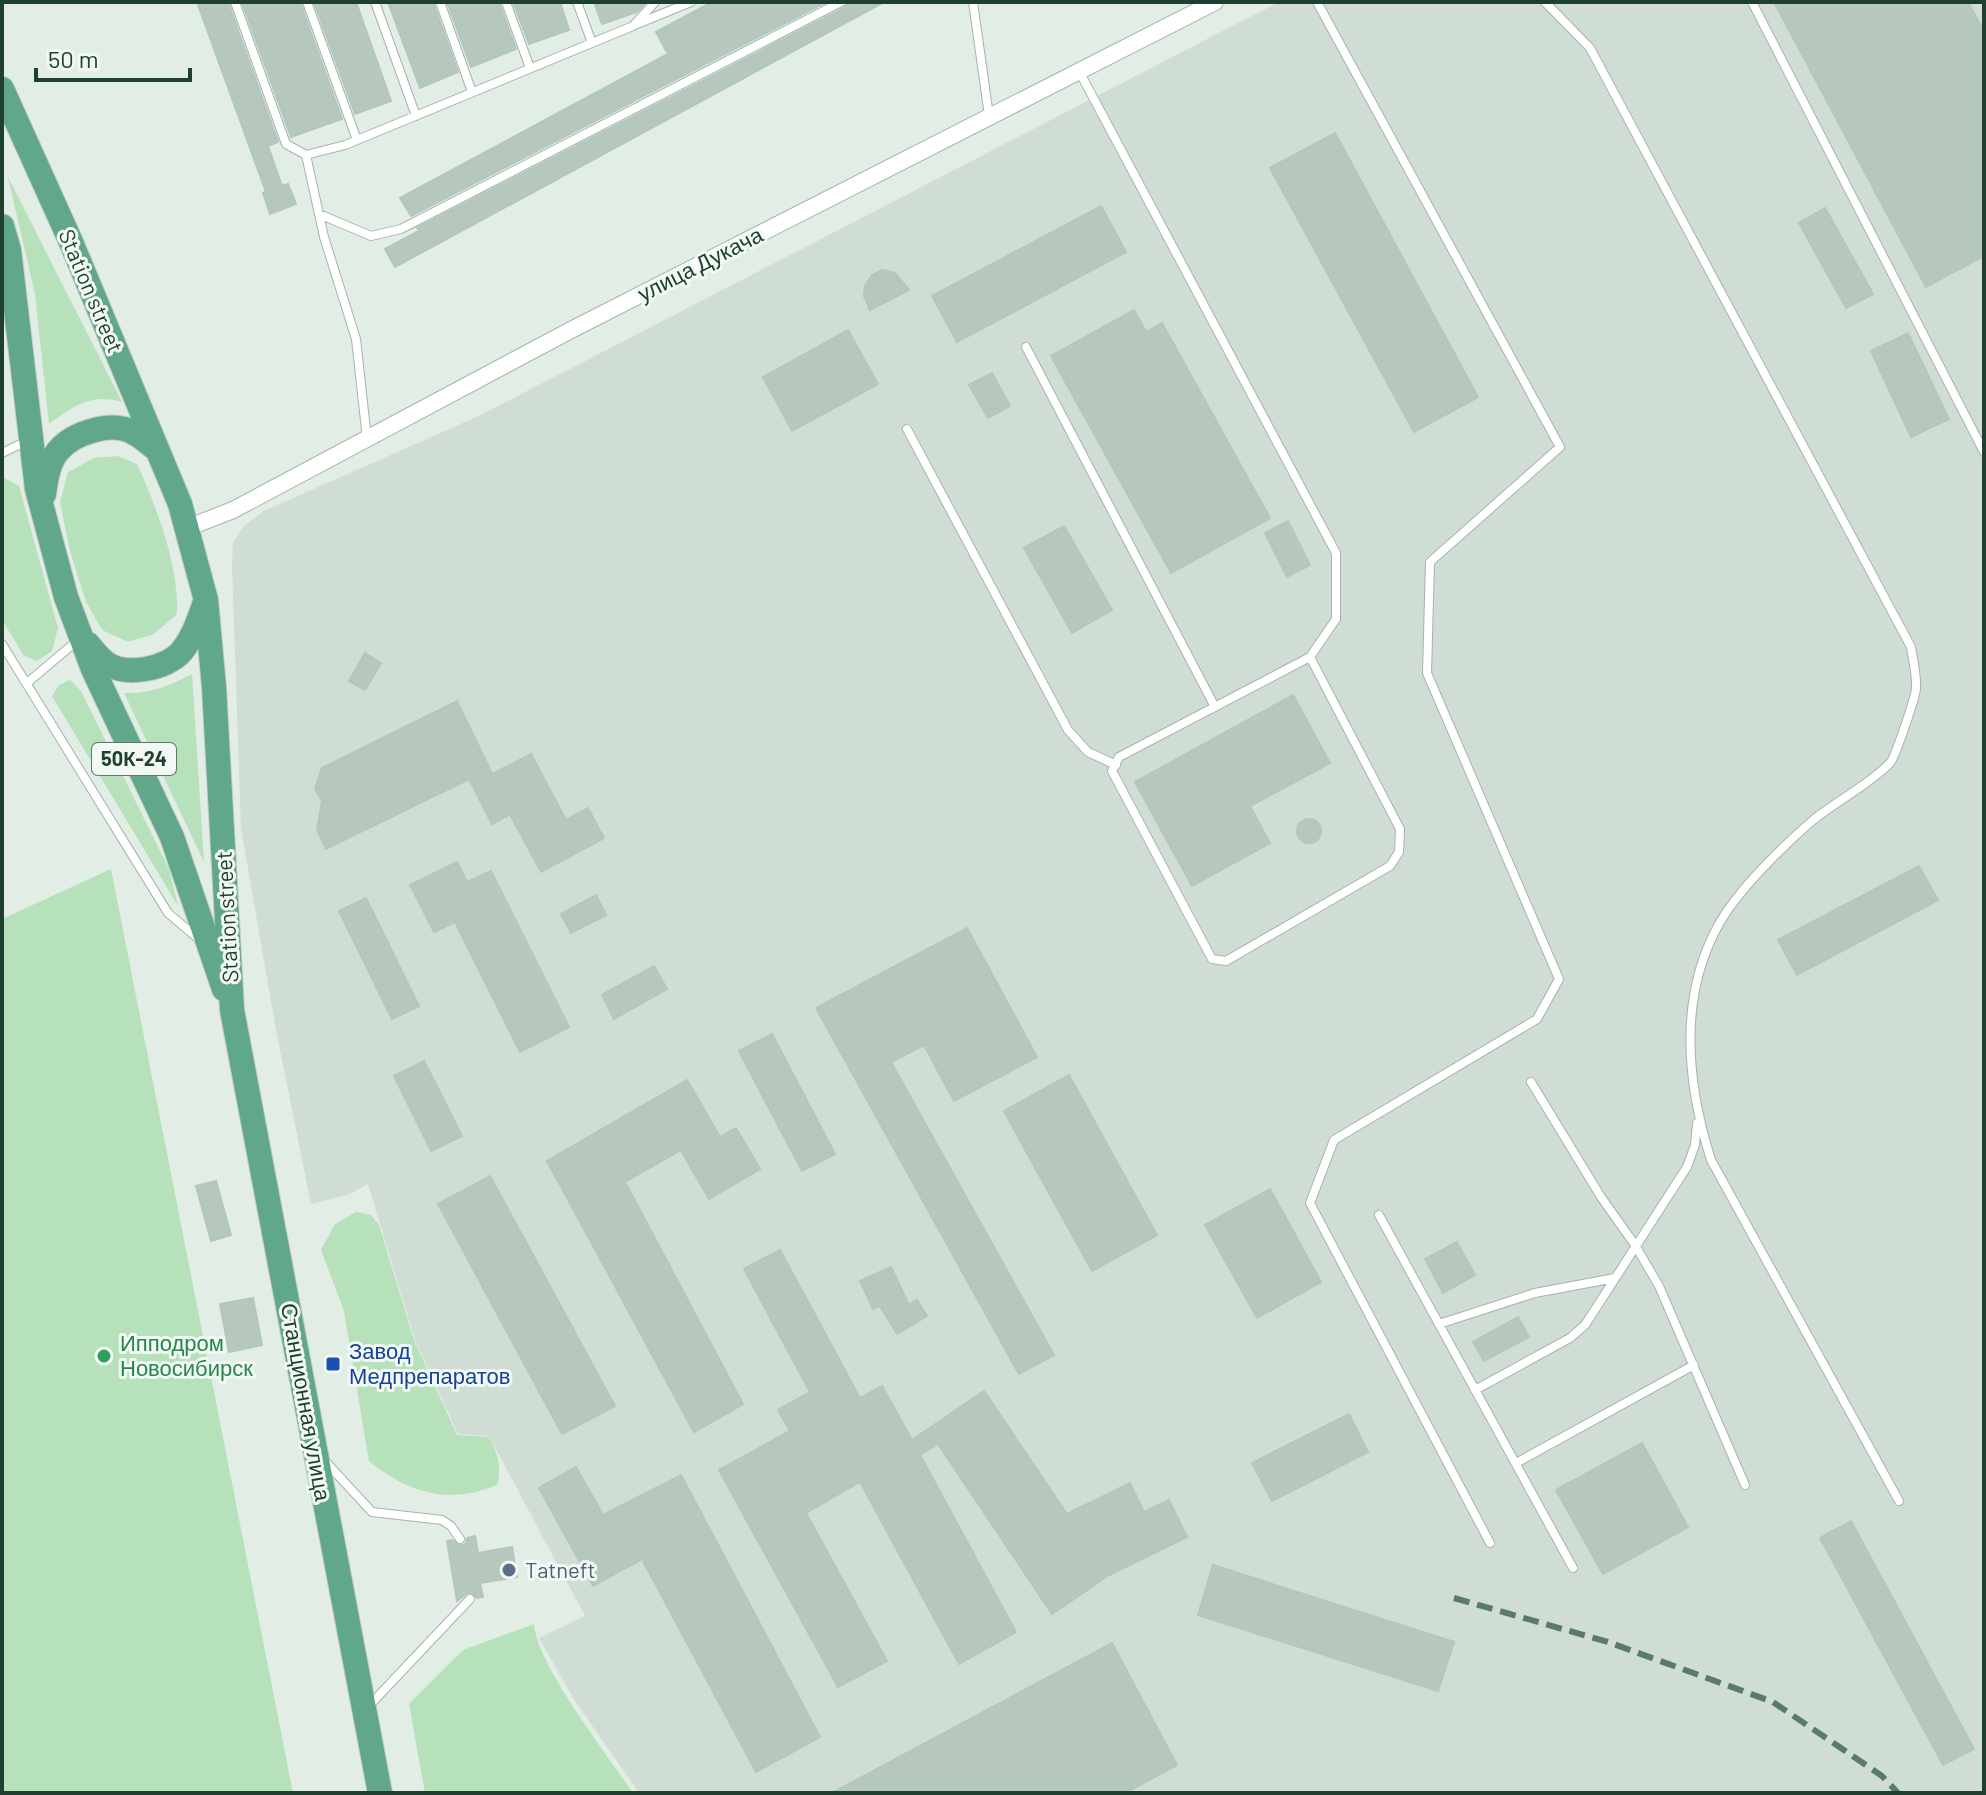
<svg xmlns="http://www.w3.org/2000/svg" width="1986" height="1795" font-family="Barlow,sans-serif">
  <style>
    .built { fill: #cfddd4 }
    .green { fill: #b7e1bb }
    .building { fill: #b6c8be; stroke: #b3c7bb; stroke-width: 2 }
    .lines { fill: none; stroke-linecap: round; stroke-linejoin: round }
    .service-casing { stroke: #a3b6ab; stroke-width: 10 }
    .minor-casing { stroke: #a3b6ab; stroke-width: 18 }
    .primary-casing { stroke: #c0cac5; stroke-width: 26 }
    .service { stroke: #fff; stroke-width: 8 }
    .minor { stroke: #fff; stroke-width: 16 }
    .primary { stroke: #61a789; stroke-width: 24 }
    .rail { stroke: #5a7b6c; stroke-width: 6; stroke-dasharray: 16 8; stroke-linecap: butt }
    .leisure-dot { fill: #2e9e5b; stroke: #f2f9f4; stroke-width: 3 }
    .transit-dot { fill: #1a4fb4; stroke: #f2f9f4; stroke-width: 3 }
    .service-dot { fill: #5c6f8a; stroke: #f2f9f4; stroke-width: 3 }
    .labels { text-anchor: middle; stroke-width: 6; stroke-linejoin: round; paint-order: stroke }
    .shield { fill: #f2f9f4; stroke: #5e786c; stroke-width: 2 }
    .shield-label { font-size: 20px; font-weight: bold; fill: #1f4031 }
    .street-label { font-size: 22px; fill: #1f4031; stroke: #f2f9f4 }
    .leisure-label { font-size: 22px; fill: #27864d; stroke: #f2f9f4; text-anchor: start }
    .transit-label { font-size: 22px; fill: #164399; stroke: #f2f9f4; text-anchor: start }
    .service-label { font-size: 22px; fill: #4e5e75; stroke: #f2f9f4; text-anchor: start }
  </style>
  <rect width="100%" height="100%" fill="#e1ede5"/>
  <!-- built -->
  <path class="built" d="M1279 2H1984V1793H639L575 1701 539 1638 585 1616 489 1436 458 1434 415 1340 368 1184 350 1194 311 1204 276 1030 241 828 232 565 233 542 244 526 264 511 481 415Z"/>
  <!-- green -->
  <path class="green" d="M8 177 122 402C91 393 74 406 49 424L35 294Z
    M118 456 137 464C157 508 179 566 177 614L154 634 128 642 102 630 86 602 70 551 60 502 68 472 94 458Z
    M2 477 19 486 58 628 52 651 37 661 24 656 2 620Z
    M192 674 204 862 124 693C150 694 169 686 192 674Z
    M70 680 81 691 169 869 178 906 52 696 59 685Z
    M111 869 293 1793H2V919Z
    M356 1212 371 1215 379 1225 414 1340 457 1435 489 1437C498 1454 502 1467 497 1485 449 1505 408 1493 369 1461L344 1311 321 1250 335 1224Z
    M534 1624C537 1666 608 1755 633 1793H425L409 1704 463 1650Z"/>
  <!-- building -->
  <path class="building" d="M197 2H228L278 142 268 146 282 186 288 184 296 204 270 214 263 193 266 192Z
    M242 2H300L342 119 291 137Z
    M314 2H356L391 101 355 114Z
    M388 2H433L458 72 420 88Z
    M447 2H499L516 49 471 67Z
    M513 2H560L569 30 529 44Z
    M594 2H646L637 12 602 24Z
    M712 2H826L411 216 400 198 668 54 656 32Z
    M848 2H884L395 267 385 249 419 231 417 228 844 8Z
    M1774 2H1968L1984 32V256L1926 287Z
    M1335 133 1478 397 1414 432 1270 168Z
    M1101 206 1126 252 957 342 932 296Z
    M1825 208 1873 294 1846 308 1799 223Z
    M882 270 895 273 909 290 870 310 864 296 865 286 872 275Z
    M1134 310 1146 332 1162 323 1270 518 1171 573 1051 356Z
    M848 330 878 384 792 431 763 377Z
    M1908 333 1949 419 1911 437 1871 351Z
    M992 373 1010 406 988 418 969 385Z
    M1288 521 1310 565 1287 577 1265 533Z
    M1064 526 1112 610 1072 633 1024 548Z
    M365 653 381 663 365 690 349 681Z
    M1293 695 1330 763 1250 806 1270 843 1192 886 1135 782Z
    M457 701 492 774 531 754 566 820 588 808 604 838 541 872 510 814 492 824 469 779 326 849 317 830 322 801 315 789 322 768Z
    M1297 831a12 12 0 1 1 24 0a12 12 0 1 1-24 0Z
    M457 862 467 882 491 871 569 1027 520 1052 455 922 434 932 410 885Z
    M1919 866 1938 900 1797 975 1778 940Z
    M596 895 606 915 571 933 561 914Z
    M366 898 419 1006 392 1019 339 911Z
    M967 928 1037 1057 954 1101 924 1045 891 1062 1054 1355 1019 1374 816 1008Z
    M654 966 667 989 614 1019 602 995Z
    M772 1034 835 1154 802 1171 739 1051Z
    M424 1061 462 1136 431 1151 394 1076Z
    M1069 1075 1157 1235 1092 1271 1004 1111Z
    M687 1080 720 1137 736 1128 760 1169 709 1199 681 1150 625 1182 743 1404 694 1432 547 1161Z
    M490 1176 615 1406 562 1434 438 1204Z
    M216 1181 231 1235 211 1241 196 1186Z
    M1270 1189 1321 1282 1257 1318 1205 1225Z
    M1457 1242 1475 1275 1443 1293 1425 1259Z
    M780 1250 860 1398 882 1386 912 1440 984 1391 1067 1514 1130 1483 1144 1512 1169 1500 1187 1537 1109 1575 1052 1614 938 1444 920 1455 1016 1632 959 1664 860 1482 806 1513 887 1661 838 1687 719 1470 790 1431 778 1410 810 1392 744 1269Z
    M891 1267 909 1305 917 1300 927 1316 897 1334 880 1306 873 1309 860 1281Z
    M253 1298 262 1345 229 1352 220 1304Z
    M1518 1317 1529 1337 1484 1361 1473 1342Z
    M1349 1414 1368 1452 1272 1501 1252 1463Z
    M1642 1443 1688 1527 1603 1574 1556 1490Z
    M576 1467 603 1515 681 1475 820 1737 756 1772 642 1559 593 1586 539 1488Z
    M1851 1521 1974 1749 1943 1765 1820 1538Z
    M475 1536 478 1553 512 1547 517 1577 480 1583 483 1597 477 1598 469 1592 457 1601 447 1541 452 1540 461 1546 466 1543 467 1538Z
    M1213 1565 1454 1642 1438 1691 1198 1615Z
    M1112 1643 1177 1765 1125 1793H832Z"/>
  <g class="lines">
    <!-- service casing -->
    <g class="service-casing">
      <path id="service" d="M235 2 286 144 306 155 345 145 633 26 655 2
        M307 2 357 140
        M375 2 416 116
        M440 2 472 92
        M506 2 530 68
        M577 2 592 43
        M973 2 989 116
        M1317 2 1560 447 1430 562 1427 673 1559 979 1537 1019 1334 1140 1310 1203 1490 1543
        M1545 2 1590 48 1911 647C1913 660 1917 676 1916 689 1915 698 1895 758 1890 763 1869 785 1836 801 1812 821 1782 847 1738 890 1719 924 1678 997 1687 1084 1711 1160L1899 1501
        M1752 2 1984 452
        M637 24 691 2
        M1079 71 1336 553V619L1310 657 1119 757 1112 771 1212 959 1226 961 1390 866 1399 852 1400 829 1310 657
        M306 155 324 237 356 339 367 439
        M319 214 371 236 401 229 841 2
        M1026 347 1215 707
        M907 429 1068 730 1088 752 1116 765
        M2 453 27 441
        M2 644 168 913 201 941
        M27 683 78 640
        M1531 1082 1601 1197 1635 1245 1659 1286 1745 1485
        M1379 1215 1573 1568
        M1439 1324 1535 1293 1615 1278
        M1475 1390 1570 1338 1585 1325 1687 1167 1695 1145 1697 1123
        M324 1460 372 1512 442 1520 451 1526 460 1539
        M1516 1463 1694 1365
        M367 1708 470 1599"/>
    </g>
    <!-- minor casing -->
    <g class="minor-casing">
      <path id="minor" d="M187 528 233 510 571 330 1215 2"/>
    </g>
    <!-- primary casing -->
    <g class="primary-casing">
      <path id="primary" d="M2 89 71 242 180 504 206 600 214 687 232 1010 380 1793
        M2 226 9 250 37 489 66 597 93 669 172 837 224 989
        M44 494C46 480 48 463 58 451 73 433 112 420 134 433 142 437 148 443 155 448
        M88 644C93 650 99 658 106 663 125 677 167 669 182 651 193 637 198 622 204 605"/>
    </g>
    <!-- service -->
    <use href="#service" class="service"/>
    <!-- minor -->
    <use href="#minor" class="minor"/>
    <!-- primary -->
    <use href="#primary" class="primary"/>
    <!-- rail -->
    <path class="rail" d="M1454 1598 1608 1642 1773 1702 1882 1776 1898 1793"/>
  </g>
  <!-- markers -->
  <circle class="leisure-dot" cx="104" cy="1356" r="8"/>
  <rect class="transit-dot" x="325" y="1356" width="16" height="16" rx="4"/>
  <circle class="service-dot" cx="509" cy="1570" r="8"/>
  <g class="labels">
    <!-- shield labels -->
    <rect class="shield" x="92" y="743" width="84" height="32" rx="6"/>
    <g class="shield-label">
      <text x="134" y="766">50К-24</text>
    </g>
    <!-- street labels -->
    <g class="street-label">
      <text transform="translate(700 264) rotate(-27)" y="8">улица Дукача</text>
      <text transform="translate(91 291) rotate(67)" y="8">Station street</text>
      <text transform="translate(227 917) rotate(-93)" y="8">Station street</text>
      <text transform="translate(306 1402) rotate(80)" y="8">Станционная улица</text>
    </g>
    <!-- leisure labels -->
    <g class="leisure-label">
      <text x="120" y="1351">Ипподром<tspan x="120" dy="25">Новосибирск</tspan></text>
    </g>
    <!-- transit labels -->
    <g class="transit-label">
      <text x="349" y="1359">Завод<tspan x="349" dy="25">Медпрепаратов</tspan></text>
    </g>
    <!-- service labels -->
    <g class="service-label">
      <text x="525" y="1578">Tatneft</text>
    </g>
  </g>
  <!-- border -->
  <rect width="1986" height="1795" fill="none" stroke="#1f4031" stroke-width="8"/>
  <!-- scale -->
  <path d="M36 68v12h154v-12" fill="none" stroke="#1f4031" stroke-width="4"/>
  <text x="48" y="68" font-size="24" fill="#1f4031" stroke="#f2f9f4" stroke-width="6" paint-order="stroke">50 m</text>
</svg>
